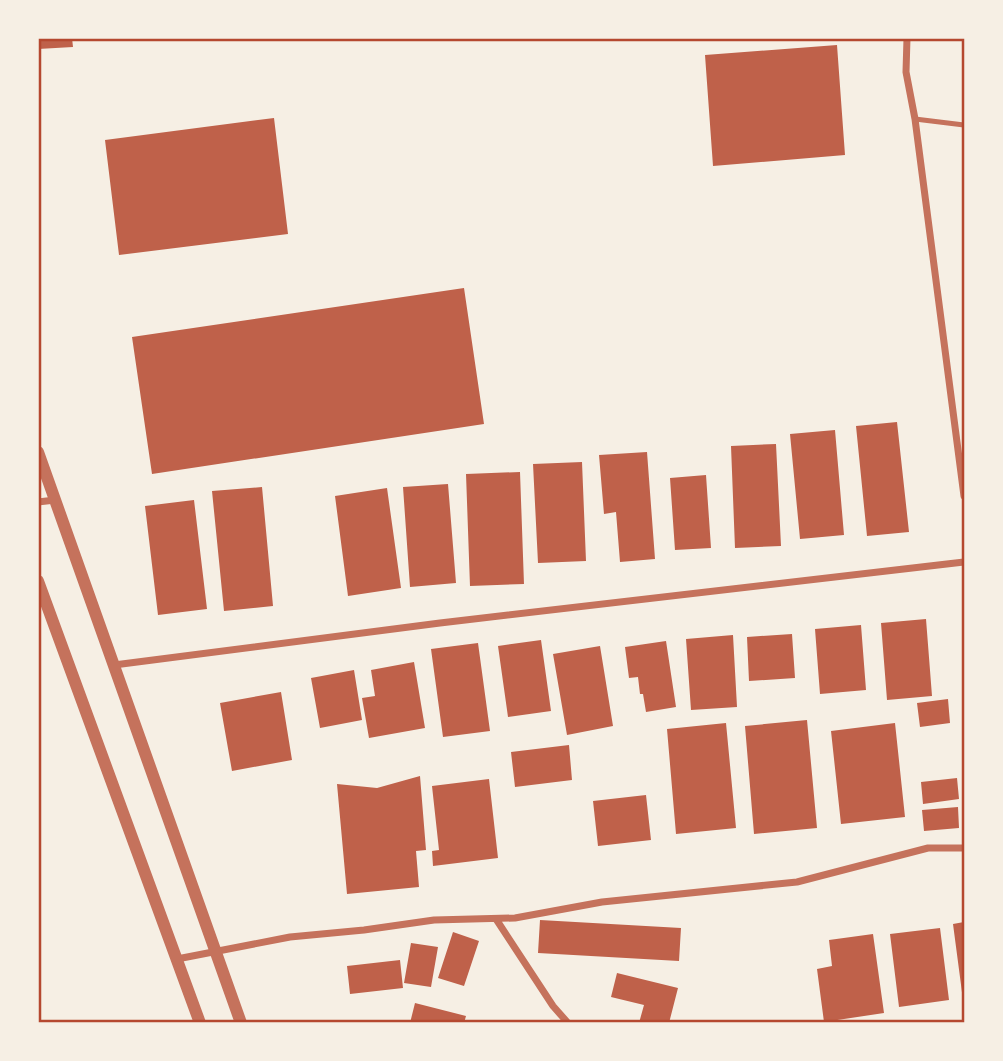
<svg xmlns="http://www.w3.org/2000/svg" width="1003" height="1061" font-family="'PT Sans',sans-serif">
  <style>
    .building { fill: #bf614a }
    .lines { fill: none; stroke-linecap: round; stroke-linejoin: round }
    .service { stroke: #c5725c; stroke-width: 5 }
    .minor { stroke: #c5725c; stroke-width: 7 }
    .tertiary { stroke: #c5725c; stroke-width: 12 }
    .neatline { fill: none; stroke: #b5482f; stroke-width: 2.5 }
  </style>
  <rect width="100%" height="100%" fill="#f6efe4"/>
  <!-- building -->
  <path class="building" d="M38 38H72L73 47 38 49Z
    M837 45 845 155 713 166 705 55Z
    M274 118 288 234 119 255 105 140Z
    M464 288 484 424 152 474 132 337Z
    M897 422 909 532 867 536 856 426Z
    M835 430 844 535 800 539 790 434Z
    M776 444 781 546 735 548 731 446Z
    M647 452 655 559 620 562 616 512 604 514 599 455Z
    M582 462 586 561 538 563 533 464Z
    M520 472 524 584 470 586 466 474Z
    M706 475 711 548 675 550 670 478Z
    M448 484 456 583 410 587 403 487Z
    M262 487 273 606 224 611 212 491Z
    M387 488 401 588 348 596 335 496Z
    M194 500 207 609 158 615 145 506Z
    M926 619 932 696 887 700 881 623Z
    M861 625 866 690 820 694 815 629Z
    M792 634 795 678 749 681 747 637Z
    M733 635 737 707 691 710 686 639Z
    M541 640 551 711 508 717 498 646Z
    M666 641 676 707 646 712 643 694H640L638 677 629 678 625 647Z
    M478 643 490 731 443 737 431 649Z
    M600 646 613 726 567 735 553 654Z
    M414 662 425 728 369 738 362 698 375 696 371 670Z
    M354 670 362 720 320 728 311 678Z
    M281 692 292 760 232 771 220 703Z
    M948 699 950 723 920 727 917 703Z
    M807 720 817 828 754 834 745 726Z
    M726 723 736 828 676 834 667 729Z
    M895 723 905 817 841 824 831 731Z
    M569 745 572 780 515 787 511 752Z
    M420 776 426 850 416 851 419 887 347 894 337 784 377 788Z
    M957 778 959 799 923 804 921 782Z
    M489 779 498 858 433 866 432 851 439 850 432 786Z
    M646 795 651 840 598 846 593 801Z
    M958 807 959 828 924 831 922 810Z
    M540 920 681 928 679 961 538 953Z
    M964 922V1000H963L953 924Z
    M940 928 949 1000 899 1007 890 934Z
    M453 932 479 941 464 986 438 978Z
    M873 934 884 1013 824 1022 817 969 832 966 829 940Z
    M411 943 438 947 431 987 404 983Z
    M400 960 403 988 350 994 347 966Z
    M617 973 678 988 669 1023H639L644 1005 611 997Z
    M415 1003 466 1016 464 1023H410Z"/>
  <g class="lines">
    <!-- service -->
    <path class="service" d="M915 119 964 125"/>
    <!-- minor -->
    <path class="minor" d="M907 38 906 72 915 119 964 496
      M38 502 55 500
      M114 665 440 623 964 562
      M496 919 553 1006 568 1023
      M177 959 290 937 364 930 434 920 515 918 602 902 797 882 928 848H964"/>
    <!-- tertiary -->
    <path class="tertiary" d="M38 452 241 1023
      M38 581 200 1023"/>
  </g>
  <!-- border -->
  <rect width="1003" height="1061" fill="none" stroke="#f6efe4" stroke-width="80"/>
  <rect x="40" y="40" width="923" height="981" class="neatline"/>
</svg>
